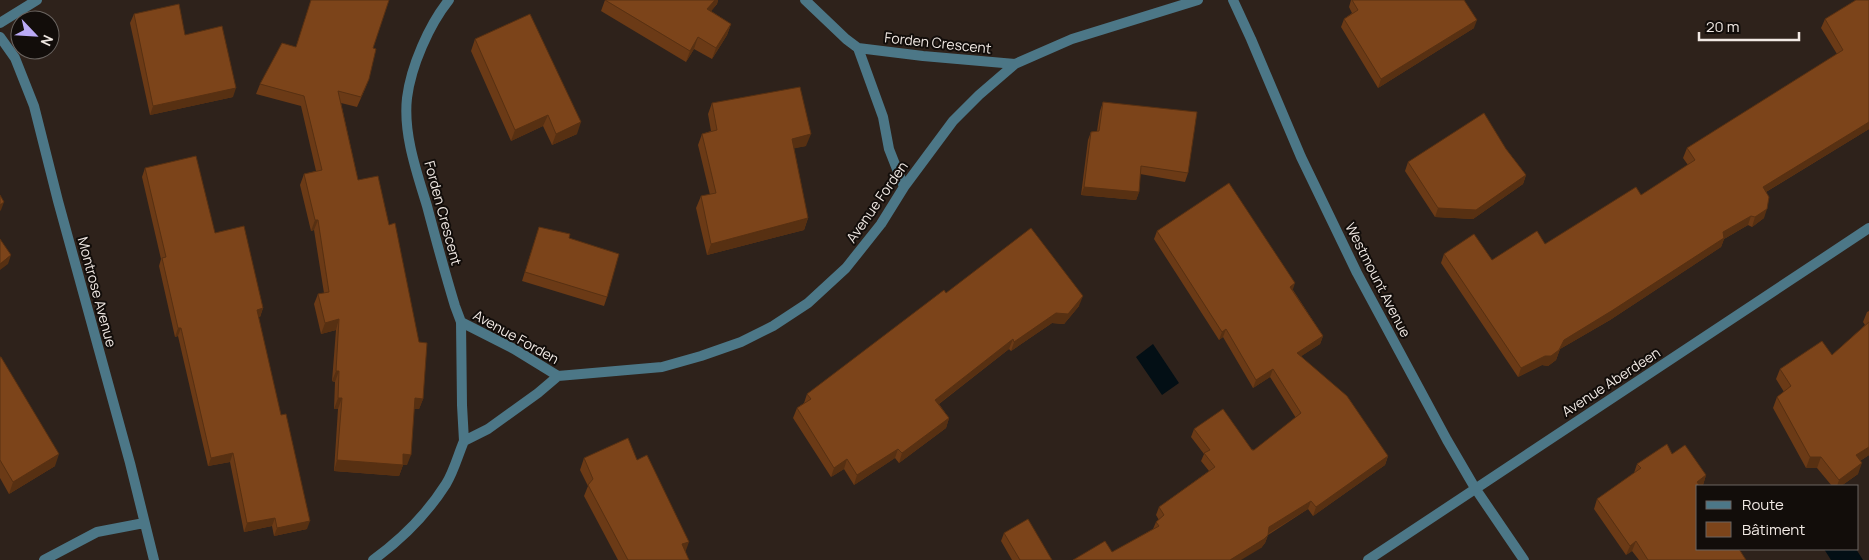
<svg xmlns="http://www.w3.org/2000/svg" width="1869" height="560" font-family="Manrope,sans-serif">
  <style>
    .water { fill: #030f15 }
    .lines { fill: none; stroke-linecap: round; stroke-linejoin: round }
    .street { stroke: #4c7787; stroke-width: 10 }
    .wall { fill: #6b3a16 }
    .shaded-wall { fill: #573012 }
    .building { fill: #7c441a; stroke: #573012 }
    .labels { text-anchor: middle; stroke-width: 4; stroke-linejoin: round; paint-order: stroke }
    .street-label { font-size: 14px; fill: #f1e9e4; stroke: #120d0a }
  </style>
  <rect width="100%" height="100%" fill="#2e221b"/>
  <!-- water -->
  <path class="water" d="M1153 344 1179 383 1162 395 1136 357Z
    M1824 549H1856L1863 560H1831Z"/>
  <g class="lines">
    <!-- street -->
    <path class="street" d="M449 0C429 25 411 66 407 98 403 134 417 173 427 206 436 240 445 273 455 306L461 322 462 405 464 441
      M805 0 846 39 858 48 923 56 1015 64
      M1233 0 1251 39 1301 157 1357 273 1447 440 1475 488 1524 560
      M0 23 37 0
      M0 37 15 58 34 106 58 201 130 463 154 560
      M858 48 883 117 889 149 904 187
      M461 322 514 349 558 376
      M44 560 97 532 144 523
      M373 560C402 539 427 514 446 484 454 471 458 455 464 441L488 429 538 393 558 376 662 367 701 356 741 342 773 326 808 303 846 268 881 224 904 187 953 121 979 95 1015 64 1072 39 1198 0
      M1368 560 1869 228"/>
  </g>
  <!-- wall -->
  <path class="wall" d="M311 0H389L373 48 369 79 365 89 357 107 341 103 358 180 423 399 419 409H414L407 465H403L399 476 334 471 338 409H334L335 382 332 381 336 330 321 334 314 304 318 294 324 293 314 230 311 231 300 185 304 174 316 171 301 106 256 94 260 84 296 47Z
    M605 0H718L717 4 711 11 731 24 727 35 712 59 694 49 686 62 601 11Z
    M1351 0H1464L1474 28 1378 88 1341 27 1344 19 1352 13 1349 7Z
    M1856 0 1869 129 1766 192 1764 218 1752 227 1748 225 1724 239 1721 247 1610 320 1560 349 1556 360 1548 366 1542 365 1518 377 1441 263 1444 254 1492 260 1545 244 1641 195 1688 165 1683 158 1687 148 1837 54 1821 28 1825 19Z
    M134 14 185 35 233 97 150 115 130 23Z
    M475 39 577 134 552 145 543 126 511 141 471 51Z
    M1103 102 1188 173 1185 182 1140 174 1139 192 1136 200 1081 195 1088 140 1091 132 1097 131 1100 111Z
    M712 103 806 146 794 148 808 218 804 230 707 255 696 208 701 196 710 195 698 145 702 134 711 131 708 114Z
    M1506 149 1526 175 1523 184 1473 219 1435 217 1405 171 1408 162Z
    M145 168 215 233 263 308 260 317H258L307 529 274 536 272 526 244 532 230 462 208 466 178 336 175 337 159 266 161 259 142 177Z
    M539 227 569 238 607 297 604 306 522 281Z
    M1157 231 1293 290 1323 336 1320 344 1301 356 1388 456 1385 465 1313 516 1308 509 1268 535 1265 543 1261 548 1073 560 1112 552 1153 529 1156 522 1159 520 1156 515 1159 507 1209 471 1201 461 1204 454 1191 437 1194 429 1254 450 1296 418 1270 377 1253 388 1223 337 1219 340 1154 239Z
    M946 293 1079 306 1064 324 1052 323 1011 351 1009 349 939 404 949 418 946 428 899 463 895 458 854 485 844 469 831 477 793 418 797 408 804 403 807 394Z
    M1869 311V455L1860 461 1858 474 1841 486H1832L1817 468H1806L1773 408 1777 397 1784 392 1776 379 1780 369 1832 355 1865 325 1863 322 1867 312Z
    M0 357 55 466 9 494 0 478Z
    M1672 454 1706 475 1703 485 1701 486 1698 549 1746 560H1639L1632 551 1626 555 1594 509 1597 499 1634 473 1637 464Z
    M584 458 637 460 689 560H618L584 496 588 486 580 470Z
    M1004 533 1052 560H1012L1001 541Z"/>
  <!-- shaded-wall -->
  <path class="shaded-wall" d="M715 0H718L717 4 703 21 707 9Z
    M1477 20 1474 28 1378 88 1381 79Z
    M731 24 727 35 712 59 716 48Z
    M698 37 694 49 686 62 690 51Z
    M236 88 233 97 150 115 153 106Z
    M548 115 543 126 511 141 515 130Z
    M581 122 577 134 552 145 556 134Z
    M1869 122V129L1759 196 1763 187Z
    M811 134 806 146 787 150 792 139Z
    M1526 175 1523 184 1473 219 1435 217 1438 208Z
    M1084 187 1139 192 1136 200 1081 195Z
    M4 202 1 210 0 211V205Z
    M1767 209 1764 218 1752 227 1755 217Z
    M1751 216 1748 225 1724 239 1721 247 1610 320 1560 349 1556 360 1548 366 1542 365 1518 377 1521 368 1545 356 1564 340 1723 232Z
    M808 218 804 230 707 255 711 244Z
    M315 220H318L314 230 311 231Z
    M11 255 8 264 0 270V264Z
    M1295 283 1292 292 1290 287Z
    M1083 296 1079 306 1064 324 1052 323 1011 351 1014 342 1056 313Z
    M263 308 260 317 253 318 257 310Z
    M339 319 336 330 321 334 325 323Z
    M178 328H181L178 336 175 337Z
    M1226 329 1223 337 1219 340 1222 332Z
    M1323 336 1320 344 1294 361 1297 353Z
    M1013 339 1009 349 932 409 935 400Z
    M1273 369 1270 377 1253 388 1256 380Z
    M336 371H339L335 382 332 381Z
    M338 398H342L338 409H334Z
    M415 398 423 399 419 409H411Z
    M949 418 946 428 899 463 902 453Z
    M1869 447V455L1852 466 1856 455Z
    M898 449 895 458 854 485 857 475Z
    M233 453 230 462 208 466 211 458Z
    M59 454 55 466 9 494 13 482Z
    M403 454 411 455 407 465H400Z
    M1388 456 1385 465 1313 516 1316 507Z
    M1810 457H1821L1817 468H1806Z
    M847 459 844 469 831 477 834 468Z
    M337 460 403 465 399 476 334 471Z
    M1862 463 1858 474 1841 486H1837L1839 480Z
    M1706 475 1703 485 1700 486 1697 482Z
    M1311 501 1308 509 1266 535 1269 527Z
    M275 518 272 526 244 532 247 523Z
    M310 521 307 529 274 536 277 528Z
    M1268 535 1265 543 1261 548 1241 560H1230Z
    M1636 541 1632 551 1626 555 1630 546Z
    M689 542 685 553 682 544Z"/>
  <!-- building -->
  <path class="building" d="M311 0H389L373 48 376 49 369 79 361 97 338 91 358 180 378 176 389 225 395 223 419 342 427 343 423 399 415 398 411 455 403 454V465L337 460 342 398H338L339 371H336L339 319 325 323 318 294 329 292 318 220H315L304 174 322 170 304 96 260 84 282 43 296 47Z
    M605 0H715L707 9 731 24 716 48 698 37 690 51Z
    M1352 0H1464L1477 20 1381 79 1344 19 1358 10Z
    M1856 0H1869V122L1763 187 1769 197 1767 209 1755 217 1751 216 1723 232 1724 238 1613 310 1564 340 1559 350 1551 356H1545L1521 368 1444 254 1474 234 1492 260 1537 231 1545 244 1636 187 1641 195 1695 160 1687 148 1843 50 1825 19Z
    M179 4 185 35 222 26 236 88 153 106 134 14Z
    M530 14 581 122 556 134 548 115 515 130 475 39Z
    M800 87 811 134 792 139 808 218 711 244 701 196 716 193 702 134 717 130 712 103Z
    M1103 102 1197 112 1188 173 1141 166 1139 192 1084 187 1091 132 1099 131Z
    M1484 113 1506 149 1526 175 1476 210 1438 208 1408 162Z
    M196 156 215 233 244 226 263 308 257 310 281 415 286 414 310 521 277 528 275 518 247 523 233 453 211 458 181 328H178L162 258 166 257 145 168Z
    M1229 183 1295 283 1290 287 1323 336 1297 353 1347 396 1388 456 1316 507 1311 501 1269 527 1268 535 1264 539 1230 560H1073L1105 541 1112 552 1159 526 1156 522 1164 515 1159 507 1215 467 1204 453 1210 450 1194 429 1223 409 1252 450H1254L1301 413 1273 369 1256 380 1226 329 1222 332 1157 231Z
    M0 195 4 202 0 205Z
    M539 227 570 234 569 238 619 254 607 297 525 272Z
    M1031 228 1083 296 1068 314 1056 313 1014 342 1013 339 935 400 949 418 902 453 898 449 857 475 847 459 834 468 797 408 811 399 807 394 944 290 946 293Z
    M0 239 11 255 0 264Z
    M1869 322V447L1856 455 1862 463 1839 480 1821 457H1810L1777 397 1791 386 1780 369 1822 341 1832 355Z
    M0 357H1L59 454 13 482 0 460Z
    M628 438 637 460 647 455 689 542 682 544 689 560H628L588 485 593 479 584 458Z
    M1667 444 1672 454 1685 445 1706 475 1697 482 1700 486H1698V549H1739L1746 560H1648L1636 541 1630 546 1597 499 1641 468 1637 464Z
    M1028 519 1052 560H1020L1004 533Z"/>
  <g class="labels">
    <!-- street labels -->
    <g class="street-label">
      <text transform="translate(938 43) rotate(6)" y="5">Forden Crescent</text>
      <text transform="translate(877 202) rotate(-55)" y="5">Avenue Forden</text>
      <text transform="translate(443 213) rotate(75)" y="5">Forden Crescent</text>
      <text transform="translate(1378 280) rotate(63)" y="5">Westmount Avenue</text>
      <text transform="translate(97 292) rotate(75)" y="5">Montrose Avenue</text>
      <text transform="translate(516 337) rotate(29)" y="5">Avenue Forden</text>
      <text transform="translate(1611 382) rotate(-33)" y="5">Avenue Aberdeen</text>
    </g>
  </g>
  <!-- legend -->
  <rect x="1696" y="485" width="162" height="65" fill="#120d0a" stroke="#6b6561"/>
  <rect x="1706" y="501" width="25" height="8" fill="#4c7787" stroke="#6b6561"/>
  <text x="1742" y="510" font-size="15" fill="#f1e9e4">Route</text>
  <rect x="1706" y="522" width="25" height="15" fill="#7c441a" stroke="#6b6561"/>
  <text x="1742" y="535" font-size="15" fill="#f1e9e4">Bâtiment</text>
  <!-- north arrow -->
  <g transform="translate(35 35) rotate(115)"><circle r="24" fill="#120d0a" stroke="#6b6561"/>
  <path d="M0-4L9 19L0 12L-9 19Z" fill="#baaaf6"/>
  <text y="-8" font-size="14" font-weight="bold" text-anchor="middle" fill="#f1e9e4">N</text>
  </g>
  <!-- scale -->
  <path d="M1699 32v8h100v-8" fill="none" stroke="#f1e9e4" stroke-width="2.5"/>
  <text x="1706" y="32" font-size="15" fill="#f1e9e4" stroke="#120d0a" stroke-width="4" paint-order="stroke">20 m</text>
</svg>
